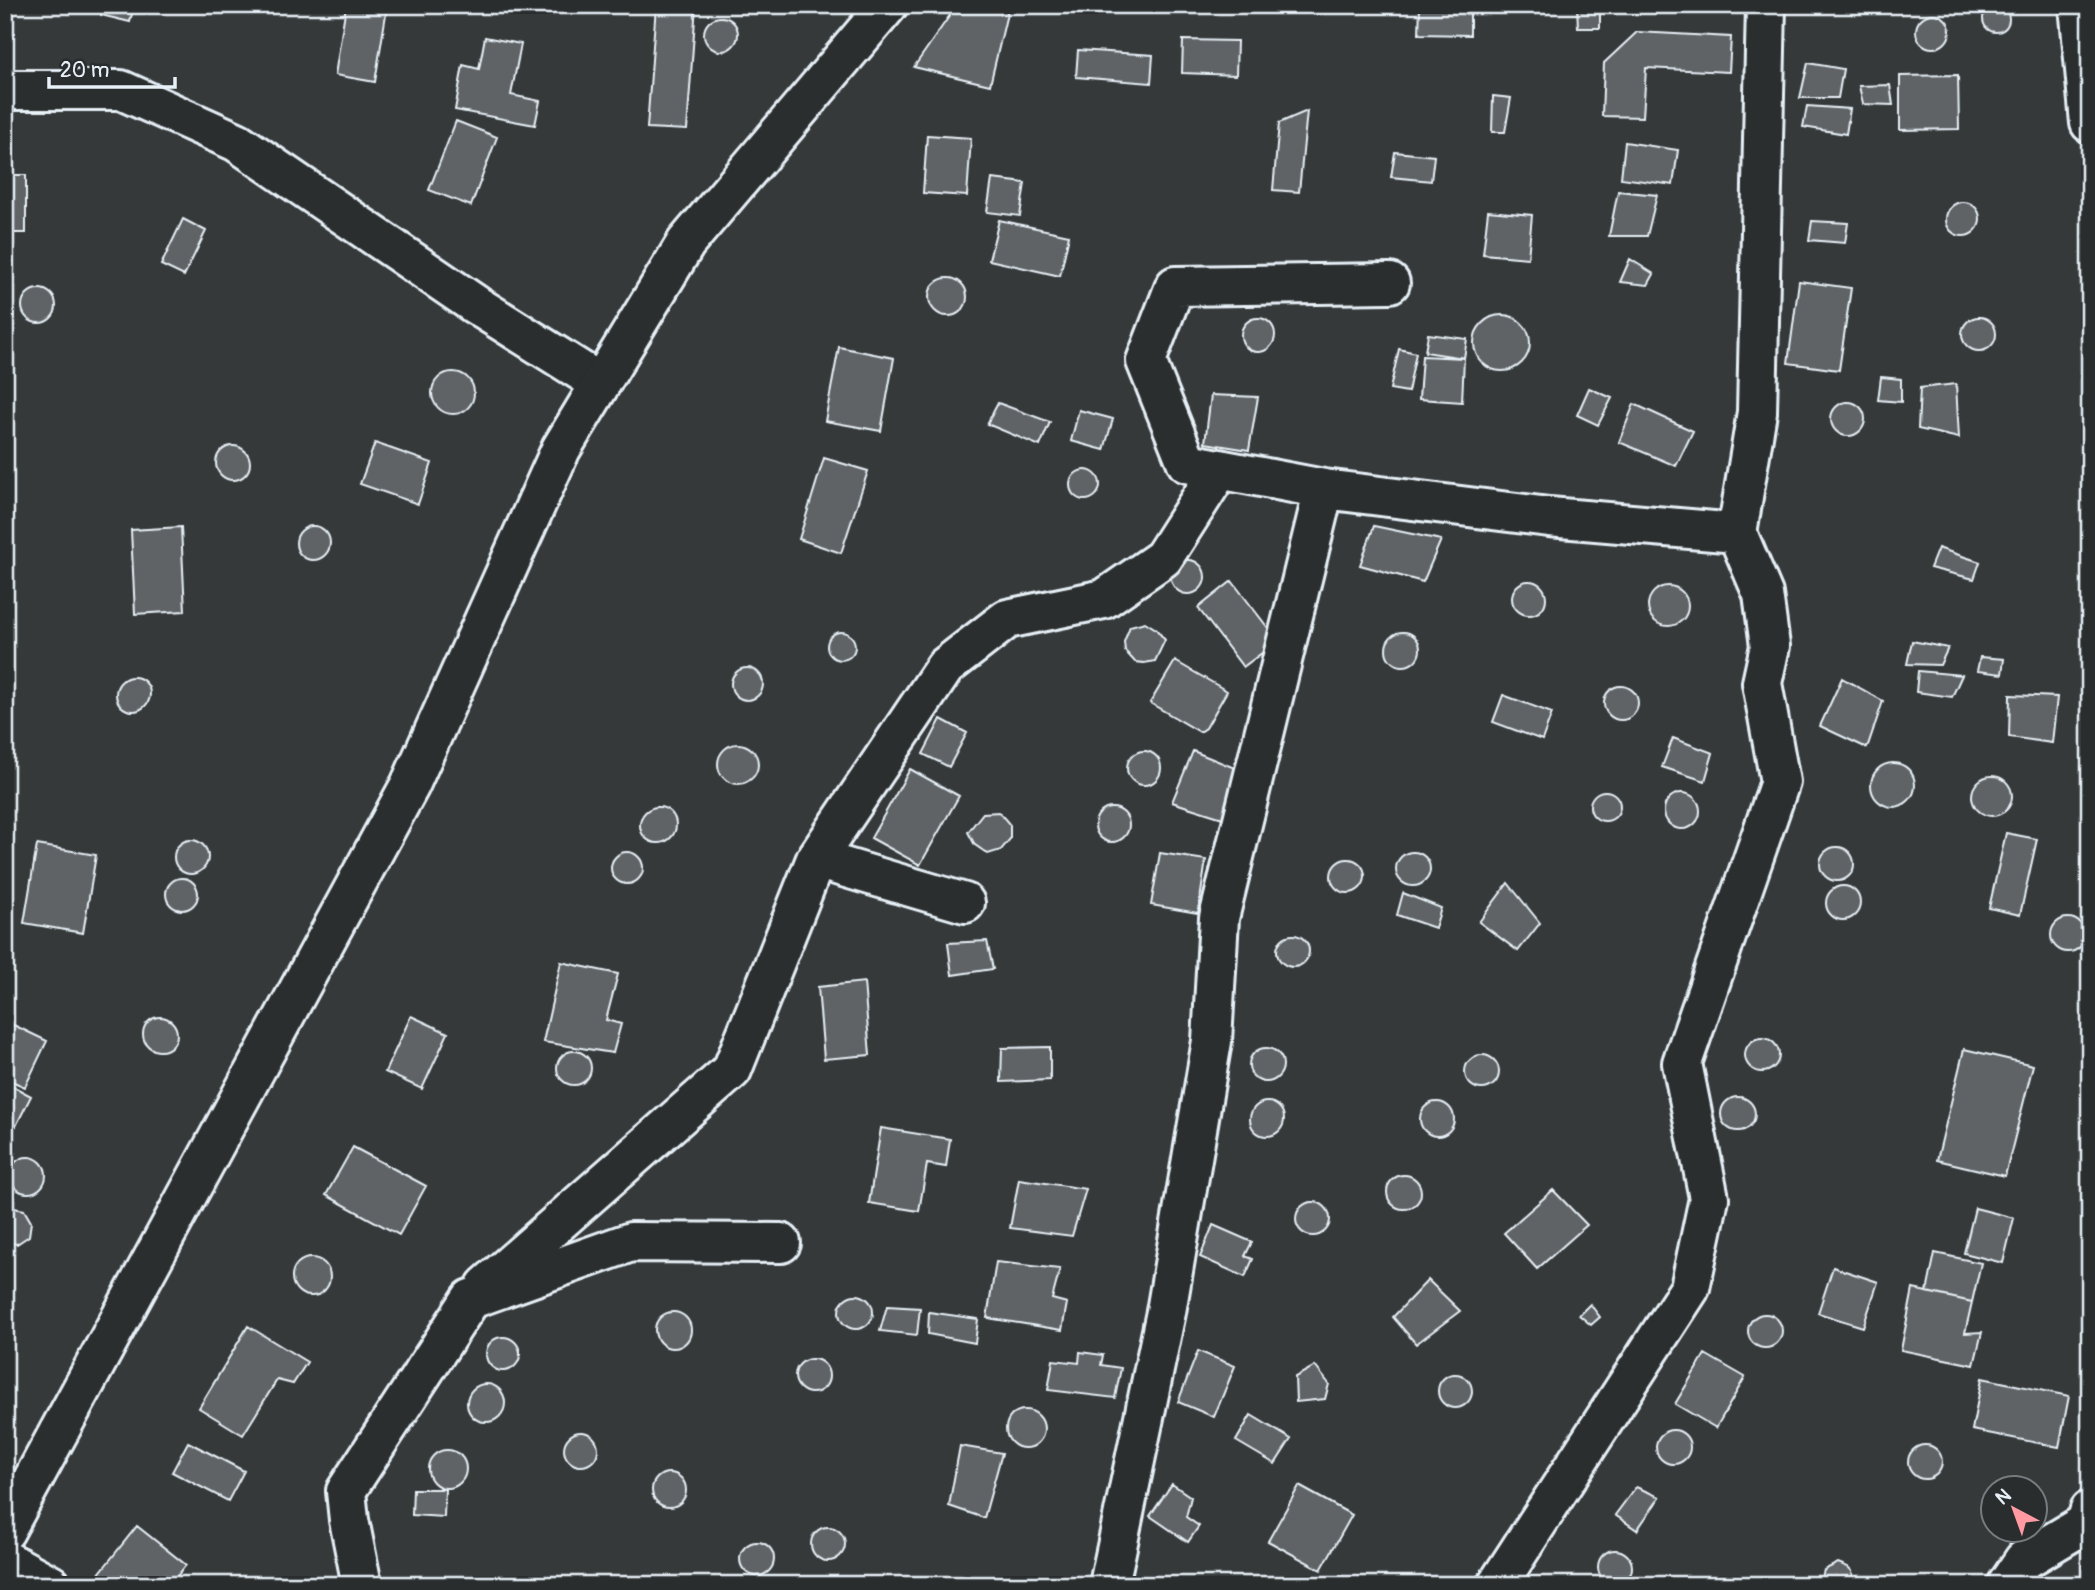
<svg xmlns="http://www.w3.org/2000/svg" width="2095" height="1590" font-family="Pangolin,sans-serif">
  <style>
    .building { fill: #5f6365; stroke: #e8f1f8; stroke-width: 2 }
    .lines { fill: none; stroke-linecap: round; stroke-linejoin: round }
    .minor-casing { stroke: #e8f1f8; stroke-width: 44 }
    .major-casing { stroke: #e8f1f8; stroke-width: 44 }
    .minor { stroke: #2a2d2e; stroke-width: 38 }
    .major { stroke: #2a2d2e; stroke-width: 38 }
  </style>
  <rect width="100%" height="100%" fill="#35393a"/>
  <filter id="ink" filterUnits="userSpaceOnUse"><feTurbulence type="fractalNoise" baseFrequency=".0143" numOctaves="2"/><feDisplacementMap in="SourceGraphic" scale="14" xChannelSelector="R" yChannelSelector="G"/><feConvolveMatrix kernelMatrix="1 2 1 2 8 2 1 2 1" color-interpolation-filters="sRGB"/></filter>
  <g filter="url(#ink)">
    <!-- building -->
    <path class="building" d="M103 5H134L130 22 101 15Z
      M346 5 387 8 375 82 335 75Z
      M656 5H696L687 130 647 128Z
      M957 5H1009L990 85 914 67Z
      M1420 5H1470V35L1419 34Z
      M1577 5H1600V28H1578Z
      M1983 19a13 13 0 1 1 26 0a13 13 0 1 1-26 0Z
      M1916 31a17 17 0 1 1 34 0a17 17 0 1 1-34 0Z
      M704 34a17 17 0 1 1 34 0a17 17 0 1 1-34 0Z
      M1637 32 1731 37 1729 72 1646 68 1643 117 1602 116 1604 63Z
      M485 37 521 44 511 95 540 101 535 125 455 110 463 65 479 69Z
      M1183 40 1237 41 1236 75 1182 73Z
      M1078 50 1153 55 1151 83 1076 77Z
      M1808 63 1843 69 1838 98H1800Z
      M1958 75 1959 129 1900 130V76Z
      M1890 85 1893 105 1863 104 1859 86Z
      M1493 96 1511 98 1505 132H1492Z
      M1807 106 1850 109 1846 134 1803 127Z
      M1307 111 1299 192 1273 190 1279 123Z
      M456 121 497 137 471 206 429 190Z
      M927 135 971 138 967 196 923 193Z
      M1625 142 1678 150 1673 185 1621 178Z
      M1395 152 1434 156 1431 181 1391 177Z
      M5 175H26V233H5Z
      M992 179 1025 183 1020 216 987 212Z
      M1618 191 1657 195 1647 236H1609Z
      M1946 219a17 17 0 1 1 34 0a17 17 0 1 1-34 0Z
      M1488 211 1532 215 1528 258 1483 254Z
      M183 219 206 231 184 276 161 265Z
      M999 220 1069 235 1060 276 989 260Z
      M1812 221 1848 223 1845 243 1809 240Z
      M1630 259 1654 274 1648 285 1620 282Z
      M929 297a19 19 0 1 1 38 0a19 19 0 1 1-38 0Z
      M1799 281 1851 288 1839 370 1788 363Z
      M22 306a17 17 0 1 1 34 0a17 17 0 1 1-34 0Z
      M1474 343a28 28 0 1 1 56 0a28 28 0 1 1-56 0Z
      M1962 334a17 17 0 1 1 34 0a17 17 0 1 1-34 0Z
      M1241 335a17 17 0 1 1 34 0a17 17 0 1 1-34 0Z
      M1428 334 1467 339 1464 358 1425 352Z
      M839 347 894 358 881 431 825 421Z
      M1399 349 1416 353 1408 392 1390 389Z
      M1422 356 1464 358 1462 402 1419 399Z
      M432 393a21 21 0 1 1 42 0a21 21 0 1 1-42 0Z
      M1881 377 1901 379V402L1878 400Z
      M1956 384 1959 438 1918 429 1920 388Z
      M1589 388 1612 398 1598 425 1577 415Z
      M1211 395 1258 397 1249 450 1205 443Z
      M1831 419a17 17 0 1 1 34 0a17 17 0 1 1-34 0Z
      M998 403 1050 422 1040 446 987 424Z
      M1634 404 1693 431 1676 466 1619 442Z
      M1079 410 1113 419 1104 450 1071 441Z
      M375 443 432 463 418 504 360 484Z
      M216 463a17 17 0 1 1 34 0a17 17 0 1 1-34 0Z
      M824 458 868 471 841 553 799 539Z
      M1070 485a15 15 0 1 1 30 0a15 15 0 1 1-30 0Z
      M1374 526 1441 540 1423 582 1360 565Z
      M296 543a17 17 0 1 1 34 0a17 17 0 1 1-34 0Z
      M181 527 185 611 135 614 131 530Z
      M1938 548 1980 562 1974 579 1930 568Z
      M1171 577a17 17 0 1 1 34 0a17 17 0 1 1-34 0Z
      M1512 598a17 17 0 1 1 34 0a17 17 0 1 1-34 0Z
      M1232 581 1278 641 1243 667 1198 608Z
      M1648 606a20 20 0 1 1 40 0a20 20 0 1 1-40 0Z
      M1145 622 1156 629 1165 640 1155 661 1144 663 1135 662 1125 651 1124 642 1130 626Z
      M1386 649a17 17 0 1 1 34 0a17 17 0 1 1-34 0Z
      M827 646a14 14 0 1 1 28 0a14 14 0 1 1-28 0Z
      M1912 641 1948 648 1940 665 1907 664Z
      M1980 657 2004 659 2002 674 1977 671Z
      M1175 661 1227 691 1206 728 1200 732 1150 703Z
      M731 684a16 16 0 1 1 32 0a16 16 0 1 1-32 0Z
      M1918 671 1962 675 1952 697 1916 692Z
      M116 694a17 17 0 1 1 34 0a17 17 0 1 1-34 0Z
      M1842 678 1883 701 1867 748 1820 726Z
      M1604 703a17 17 0 1 1 34 0a17 17 0 1 1-34 0Z
      M1503 695 1552 713 1542 740 1493 722Z
      M2010 695 2057 697 2052 743 2009 737Z
      M941 719 967 733 949 767 923 754Z
      M1673 738 1713 753 1705 781 1662 767Z
      M718 764a20 20 0 1 1 40 0a20 20 0 1 1-40 0Z
      M1127 768a17 17 0 1 1 34 0a17 17 0 1 1-34 0Z
      M1193 751 1247 773 1229 820 1172 802Z
      M1871 785a22 22 0 1 1 44 0a22 22 0 1 1-44 0Z
      M910 769 959 796 920 865 871 838Z
      M1972 796a20 20 0 1 1 40 0a20 20 0 1 1-40 0Z
      M1590 806a15 15 0 1 1 30 0a15 15 0 1 1-30 0Z
      M1664 811a18 18 0 1 1 36 0a18 18 0 1 1-36 0Z
      M640 825a18 18 0 1 1 36 0a18 18 0 1 1-36 0Z
      M1095 825a17 17 0 1 1 34 0a17 17 0 1 1-34 0Z
      M999 812 1010 825V839L1001 850 988 854 975 845 968 832 983 813Z
      M2006 833 2037 839 2020 915 1989 908Z
      M174 857a17 17 0 1 1 34 0a17 17 0 1 1-34 0Z
      M37 845 96 855 83 933 24 923Z
      M1820 864a17 17 0 1 1 34 0a17 17 0 1 1-34 0Z
      M1396 869a17 17 0 1 1 34 0a17 17 0 1 1-34 0Z
      M611 868a16 16 0 1 1 32 0a16 16 0 1 1-32 0Z
      M1160 853 1206 860 1198 913 1151 905Z
      M1331 876a17 17 0 1 1 34 0a17 17 0 1 1-34 0Z
      M166 894a16 16 0 1 1 32 0a16 16 0 1 1-32 0Z
      M1508 883 1540 923 1518 951 1479 922Z
      M1826 903a17 17 0 1 1 34 0a17 17 0 1 1-34 0Z
      M1403 893 1441 908 1435 928 1397 915Z
      M2051 935a17 17 0 1 1 34 0a17 17 0 1 1-34 0Z
      M1277 951a16 16 0 1 1 32 0a16 16 0 1 1-32 0Z
      M987 941 993 969 952 975 948 943Z
      M561 962 618 974 606 1020 621 1024 613 1053 543 1042Z
      M864 982 870 1055 824 1059 818 987Z
      M411 1016 448 1033 422 1089 385 1072Z
      M143 1034a17 17 0 1 1 34 0a17 17 0 1 1-34 0Z
      M5 1021 47 1041 25 1087 5 1078Z
      M1745 1055a17 17 0 1 1 34 0a17 17 0 1 1-34 0Z
      M1050 1047V1080L1001 1082 1002 1048Z
      M1249 1065a17 17 0 1 1 34 0a17 17 0 1 1-34 0Z
      M1964 1049 2033 1065 2005 1176 1937 1160Z
      M557 1068a17 17 0 1 1 34 0a17 17 0 1 1-34 0Z
      M1465 1072a17 17 0 1 1 34 0a17 17 0 1 1-34 0Z
      M5 1082 31 1096 16 1126 5 1123Z
      M1721 1114a17 17 0 1 1 34 0a17 17 0 1 1-34 0Z
      M1420 1119a17 17 0 1 1 34 0a17 17 0 1 1-34 0Z
      M1250 1119a17 17 0 1 1 34 0a17 17 0 1 1-34 0Z
      M881 1128 950 1139 946 1167 927 1164 919 1211 869 1203Z
      M353 1147 426 1186 399 1235 326 1195Z
      M10 1175a18 18 0 1 1 36 0a18 18 0 1 1-36 0Z
      M1387 1192a17 17 0 1 1 34 0a17 17 0 1 1-34 0Z
      M1019 1179 1086 1189 1072 1236 1010 1228Z
      M1553 1190 1587 1225 1537 1269 1504 1233Z
      M1296 1219a17 17 0 1 1 34 0a17 17 0 1 1-34 0Z
      M9 1207 24 1210 31 1222 29 1236 17 1244 5 1242V1209Z
      M1975 1208 2014 1218 2003 1263 1964 1253Z
      M1213 1225 1252 1242 1245 1256 1253 1259 1245 1277 1200 1257Z
      M1935 1253 1981 1263 1972 1302 1927 1292Z
      M292 1277a19 19 0 1 1 38 0a19 19 0 1 1-38 0Z
      M996 1262 1060 1269 1052 1299 1067 1303 1062 1330 987 1318Z
      M1833 1267 1878 1282 1863 1327 1818 1313Z
      M1428 1280 1460 1311 1416 1344 1393 1317Z
      M1913 1289 1972 1302 1965 1333 1982 1332 1974 1365 1901 1350Z
      M839 1312a17 17 0 1 1 34 0a17 17 0 1 1-34 0Z
      M1590 1304 1600 1317 1591 1325 1579 1315Z
      M887 1306 920 1308 917 1335 880 1331Z
      M655 1330a18 18 0 1 1 36 0a18 18 0 1 1-36 0Z
      M929 1312 978 1319 975 1343 928 1334Z
      M1748 1331a17 17 0 1 1 34 0a17 17 0 1 1-34 0Z
      M248 1326 307 1362 293 1384 277 1380 243 1435 199 1408Z
      M486 1354a17 17 0 1 1 34 0a17 17 0 1 1-34 0Z
      M1198 1351 1235 1366 1214 1417 1178 1402Z
      M1080 1352 1103 1355 1101 1365 1121 1368 1115 1398 1048 1390 1053 1360 1079 1363Z
      M1705 1354 1745 1377 1716 1428 1675 1404Z
      M795 1376a17 17 0 1 1 34 0a17 17 0 1 1-34 0Z
      M1315 1366 1329 1384 1325 1399 1296 1402 1295 1377Z
      M1438 1391a17 17 0 1 1 34 0a17 17 0 1 1-34 0Z
      M1982 1378 2069 1396 2059 1447 1972 1430Z
      M467 1403a19 19 0 1 1 38 0a19 19 0 1 1-38 0Z
      M1006 1429a19 19 0 1 1 38 0a19 19 0 1 1-38 0Z
      M1251 1415 1291 1439 1275 1464 1236 1441Z
      M1656 1447a17 17 0 1 1 34 0a17 17 0 1 1-34 0Z
      M564 1449a17 17 0 1 1 34 0a17 17 0 1 1-34 0Z
      M188 1442 244 1471 228 1501 172 1472Z
      M1908 1462a17 17 0 1 1 34 0a17 17 0 1 1-34 0Z
      M960 1446 1002 1453 984 1518 949 1506Z
      M428 1469a19 19 0 1 1 38 0a19 19 0 1 1-38 0Z
      M652 1490a17 17 0 1 1 34 0a17 17 0 1 1-34 0Z
      M1172 1484 1191 1497 1186 1517 1199 1526 1188 1542 1150 1516Z
      M2007 1484H2012L2023 1488H2000Z
      M1299 1486 1352 1515 1321 1570 1268 1541Z
      M1636 1487 1660 1497 1637 1530 1615 1515Z
      M413 1489H445L444 1517 412 1515Z
      M137 1526 186 1565 170 1585H110L98 1575Z
      M811 1544a17 17 0 1 1 34 0a17 17 0 1 1-34 0Z
      M740 1559a17 17 0 1 1 34 0a17 17 0 1 1-34 0Z
      M1598 1567a17 17 0 1 1 34 0a17 17 0 1 1-34 0Z
      M1838 1563 1848 1567 1852 1571 1854 1585H1820L1824 1570Z"/>
    <g class="lines">
      <!-- minor casing -->
      <g class="minor-casing">
        <path id="minor" d="M2079 5 2090 123
          M5 90H121L237 142 476 305 600 383
          M1390 283 1175 286 1146 361 1187 463 1324 489 1549 517 1737 533
          M965 903 816 859 945 667 1007 619 1104 599 1163 558 1220 469
          M486 1286 732 1070 816 859
          M5 1560 51 1585
          M362 1585 349 1520 346 1491 471 1299 631 1242 781 1243
          M1109 1585 1166 1312 1212 1041 1219 918 1324 489
          M1497 1585 1690 1288 1709 1198 1682 1063 1780 782 1762 683 1770 646 1763 594 1737 533 1757 412 1766 5
          M2007 1585 2024 1560 2086 1523 2090 1510"/>
      </g>
      <!-- major casing -->
      <g class="major-casing">
        <path id="major" d="M5 1531 410 785 561 449 686 243 888 5"/>
      </g>
      <!-- minor -->
      <use href="#minor" class="minor"/>
      <!-- major -->
      <use href="#major" class="major"/>
    </g>
  </g>
  <!-- margin -->
  <rect width="2095" height="1590" fill="none" stroke="#2a2d2e" stroke-width="28"/>
  <rect x="14" y="14" width="2067" height="1562" fill="none" stroke="#e8f1f8" stroke-width="2.5" filter="url(#ink)"/>
  <!-- north arrow -->
  <g transform="translate(2014 1509) rotate(319)"><circle r="33" fill="#2a2d2e" stroke="#767b7f" stroke-width="2"/>
  <path d="M0-5L12 26L0 18L-12 26Z" fill="#ff9aa2"/>
  <text y="-10" font-size="19" font-weight="bold" text-anchor="middle" fill="#e8f1f8">N</text>
  </g>
  <!-- scale -->
  <path d="M49 77v10h126v-10" fill="none" stroke="#e8f1f8" stroke-width="3.5"/>
  <text x="60" y="77" font-size="21" fill="#e8f1f8" stroke="#2a2d2e" stroke-width="5" paint-order="stroke">20 m</text>
</svg>
